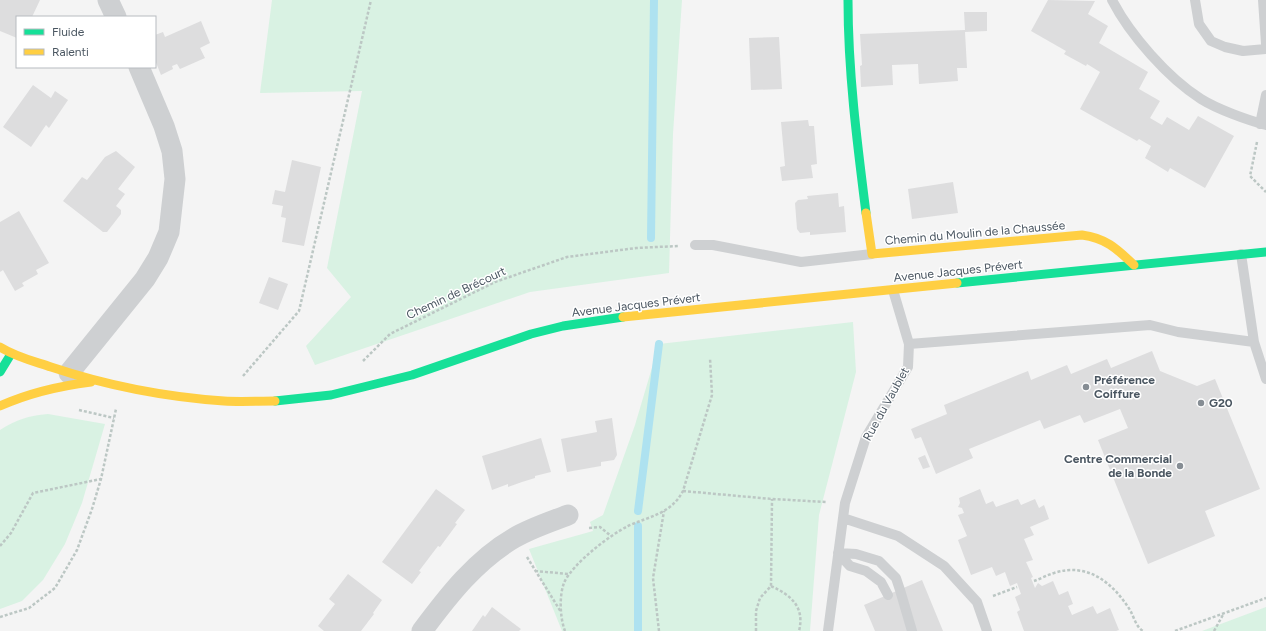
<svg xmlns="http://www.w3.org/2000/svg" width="1266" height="631" font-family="Figtree,sans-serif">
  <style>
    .green { fill: #d9f2e3 }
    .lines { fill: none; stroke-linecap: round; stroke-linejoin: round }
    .stream { stroke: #aee2f0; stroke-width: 8 }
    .building { fill: #ddddde }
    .path { stroke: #bcc7c4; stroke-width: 2.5; stroke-dasharray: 3 2; stroke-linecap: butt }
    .lane { stroke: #ced0d2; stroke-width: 10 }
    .street { stroke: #ced0d2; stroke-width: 21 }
    .fast { stroke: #16e098; stroke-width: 9 }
    .slow { stroke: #ffcf43; stroke-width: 9 }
    .poi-dot { fill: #868d94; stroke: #fff; stroke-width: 1.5 }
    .labels { text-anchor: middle; stroke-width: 3; stroke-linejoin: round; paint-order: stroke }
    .street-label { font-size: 12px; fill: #4a5661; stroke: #fff }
    .poi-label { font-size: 12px; font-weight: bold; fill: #4a5661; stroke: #fff; text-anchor: start }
  </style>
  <rect width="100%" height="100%" fill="#f4f4f4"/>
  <!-- green -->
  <path class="green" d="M272 0H682L673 134 669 273 530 292 315 365 306 346 351 297 327 268 362 91 260 93Z
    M853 322 856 372 819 515 810 631H562L529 549 593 531 590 522 603 515 635 425 659 344Z
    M48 414 105 424 82 503 65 544 43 580 22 601 0 609V430C17 419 28 416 48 414Z
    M1266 607V631H1202Z"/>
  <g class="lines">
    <!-- stream -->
    <path class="stream" d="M651 238 654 0
      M638 511 659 344
      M638 526V631"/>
  </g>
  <!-- building -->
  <path class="building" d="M0 0H40L32 17H17V38L0 31Z
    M1048 0 1095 1 1088 14 1108 26 1099 43 1148 72 1139 89 1160 101 1150 118 1162 125 1167 117 1189 130 1198 116 1234 136 1205 188 1170 168 1168 172 1145 158 1151 146 1139 139 1137 141 1080 109 1100 72 1087 64 1086 66 1064 54 1066 51 1031 31Z
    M964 12H987V31L965 32 967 68H957L958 81 919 84 918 64 892 65 893 85 861 87 860 66 862 65 860 34 965 30Z
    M201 21 210 43 200 48 205 58 180 69 177 64 172 66 173 69 161 75 155 60V35L163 32 165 37Z
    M779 37 782 89 751 90 749 38Z
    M33 85 51 98 55 91 68 100 49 128 46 125 31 147 3 127Z
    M808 120 809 126H814L817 164 811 165 813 178 782 181 780 167 785 166 781 122Z
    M116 151 135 167 118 189 125 194 116 206 121 210V214L107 232H103L63 201 82 177 87 180 105 157Z
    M292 160 321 167 304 246 282 242 286 218 281 217 283 206 272 204 275 190 285 192Z
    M953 182 958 213 912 219 908 189Z
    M838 193 839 207 844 206 846 232 810 235V232L800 233 797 229 795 203 798 200 808 199 807 196Z
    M19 211 49 263 36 270 38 274 22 283 24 286 15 291 3 270 0 272V222Z
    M269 277 288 284 278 310 259 303Z
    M1152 351 1160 371 1197 386 1215 379 1260 489 1205 511 1215 536 1148 564 1098 440 1128 428 1120 409 1084 423 1080 415 1044 429 1040 420 969 449 973 458 936 474 921 437 915 439 911 429 947 414 944 405 1028 371 1031 380 1067 365 1071 374 1107 359 1111 368Z
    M612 418 617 455 614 460 601 462V466L567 472 561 439 597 432 595 421Z
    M541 438 551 472 535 476V478L522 482 508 487V484L492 490 482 456Z
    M925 455 930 467 923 469 918 458Z
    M436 489 465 510 455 523 457 524 440 547 438 546 419 571 421 572 412 584 382 562Z
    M980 489 986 504 993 501 996 507 1018 499 1021 505 1035 499 1039 508 1044 505 1049 519 1030 527 1034 535 1024 539 1033 560 1026 562 1033 577 1031 578 1035 588 1038 583 1042 586 1053 581 1059 595 1068 591 1073 604 1068 606 1072 615 1093 606 1097 614 1110 608 1119 630 1116 631H1024L1017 612 1020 610 1015 597 1021 594 1017 583 1010 586 1005 572 996 576 992 567 971 575 958 540 967 536 958 515 964 513 962 508 958 507 960 503 959 498Z
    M348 574 382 600 373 613 374 614 361 631H324L318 626 335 604 329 599Z
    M922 580 943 631H875L864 605Z
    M492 607 521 629 519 631H472L483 615 485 617Z"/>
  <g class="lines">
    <!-- path -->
    <path class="path" d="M1257 142 1250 176 1266 192
      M363 361 390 334 495 282 567 257 636 248 678 246
      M243 376 299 311 371 0
      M79 410 114 418
      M683 491 772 499 826 502
      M589 528 600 527 611 536
      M0 546 11 533 33 493 101 479
      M527 557 561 612
      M535 571 569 574
      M1034 581C1040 579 1047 575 1054 573 1088 562 1113 583 1130 610 1134 617 1136 627 1143 631
      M771 586C791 595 805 607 799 631
      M993 596 1017 587
      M0 617 29 608 55 588 77 550 92 509 101 479 116 409
      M565 631C560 618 559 596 564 583 572 564 610 535 628 526 650 516 671 514 683 491L712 395 710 358
      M659 631 653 578 664 511
      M756 631V611L760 598 771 586 772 499
      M1175 631 1266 598
      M1214 631 1224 613"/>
    <!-- lane -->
    <path class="lane" d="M1112 0C1130 35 1168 78 1201 99 1217 109 1247 120 1266 125
      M1195 0 1199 24 1211 41 1225 47 1243 51 1266 49
      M1263 0 1266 44
      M1260 124 1266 95
      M695 245H713L801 262 872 254
      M1241 254 1254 342 1266 379
      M909 344 1150 325 1178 332 1254 342
      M843 518 898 536 944 566 977 602 987 631
      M838 553 856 554 879 561 896 578 900 590 912 631
      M838 553 850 566 866 571 881 582 888 595
      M828 631 845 503 866 437 908 367 909 344 893 290"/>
    <!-- street -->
    <path class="street" d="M108 0 116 17
      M69 373 145 279 158 258 169 232 175 179 172 151 164 126 139 67
      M422 631C448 596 476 560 514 538 531 528 550 522 568 515"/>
    <!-- fast -->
    <path class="fast" d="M848 0C848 71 857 142 866 213
      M957 283 1266 252
      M0 372 11 354
      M275 401 331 395 412 375 531 334 563 326 623 317"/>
    <!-- slow -->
    <path class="slow" d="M866 213 872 254 1082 235C1106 238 1117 249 1134 265
      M623 317 957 283
      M0 347C16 357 33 361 51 367 105 385 166 397 224 401 241 402 258 401 275 401
      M0 406C29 393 59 386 91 382"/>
  </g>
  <!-- markers -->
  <g class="poi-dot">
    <circle cx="1086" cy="387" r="4"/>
    <circle cx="1201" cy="403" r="4"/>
    <circle cx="1180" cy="466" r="4"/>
  </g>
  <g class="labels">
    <!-- street labels -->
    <g class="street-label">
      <text transform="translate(975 233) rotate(-5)" y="4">Chemin du Moulin de la Chaussée</text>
      <text transform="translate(958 271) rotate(-6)" y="4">Avenue Jacques Prévert</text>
      <text transform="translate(456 293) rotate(-25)" y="4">Chemin de Brécourt</text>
      <text transform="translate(636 305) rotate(-7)" y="4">Avenue Jacques Prévert</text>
      <text transform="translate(886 404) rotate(-61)" y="4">Rue du Vaublet</text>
    </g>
    <!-- poi labels -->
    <g class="poi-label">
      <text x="1094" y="384">Préférence<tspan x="1094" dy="14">Coiffure</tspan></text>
      <text x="1209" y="407">G20</text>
      <text x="1172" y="463" text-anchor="end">Centre Commercial<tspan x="1172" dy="14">de la Bonde</tspan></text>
    </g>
  </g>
  <!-- legend -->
  <rect x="16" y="16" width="140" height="52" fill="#ffffff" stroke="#b7bbc0"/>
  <rect x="24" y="29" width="20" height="6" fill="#16e098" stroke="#b7bbc0"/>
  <text x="52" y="36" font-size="12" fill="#4a5661">Fluide</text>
  <rect x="24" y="49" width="20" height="6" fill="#ffcf43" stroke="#b7bbc0"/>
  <text x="52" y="56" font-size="12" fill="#4a5661">Ralenti</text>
</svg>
